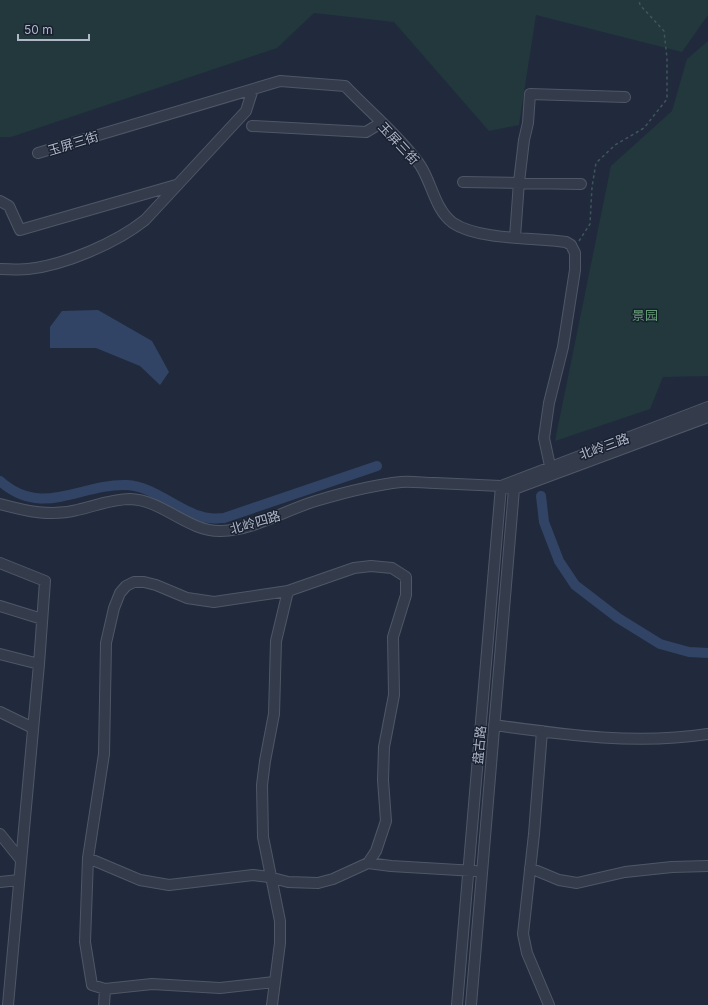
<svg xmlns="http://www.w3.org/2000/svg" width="708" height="1005" font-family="Inter,'Noto Sans SC',sans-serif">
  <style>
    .green { fill: #22383d }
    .water { fill: #324465 }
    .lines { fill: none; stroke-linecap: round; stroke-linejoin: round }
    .canal { stroke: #324465; stroke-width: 10 }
    .minor-casing { stroke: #4f5766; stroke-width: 12 }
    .path { stroke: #40555a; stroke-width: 1.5; stroke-dasharray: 3 3; stroke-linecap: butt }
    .minor { stroke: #343c4c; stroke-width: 10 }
    .labels { text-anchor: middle; stroke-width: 3; stroke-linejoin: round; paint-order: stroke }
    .street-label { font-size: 13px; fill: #afb7c8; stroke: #192130 }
    .park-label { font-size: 13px; fill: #649b74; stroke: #192130 }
  </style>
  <rect width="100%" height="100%" fill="#202a3c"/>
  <!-- green -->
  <path class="green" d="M0 0H708V15L682 52 536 15 519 125 489 131 394 22 314 13 277 48 11 137H0Z
    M708 41V376L663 377 650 409 555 441 611 166 672 111 687 59Z"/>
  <!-- water -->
  <path class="water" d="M98 310 152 341 169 372 160 385 140 366 96 348H50V327L62 311Z"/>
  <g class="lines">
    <!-- canal -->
    <path class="canal" d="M0 481C42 519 81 483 127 485 155 486 182 515 209 518 214 519 219 518 224 518L377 466
      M541 496 544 522 559 561 575 585 618 618 660 644 689 652 708 653"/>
    <!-- minor casing -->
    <g class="minor-casing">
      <path id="minor" d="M252 126 366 132 381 123
        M38 153 280 81 345 86C368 110 402 139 420 165 432 183 435 210 453 223 477 239 528 238 557 241L566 242 571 245 575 253V270L563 347 549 403 544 438 550 466
        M463 182 581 184
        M0 201 9 206 20 230 176 185
        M515 237 519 182 524 140 528 123 530 94 625 97
        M0 269C9 269 19 270 28 269 65 265 116 243 145 220L246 111 253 89
        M514 489 708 417
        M0 504C26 511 51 517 77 510 96 506 111 499 130 499 163 500 188 532 221 531 256 530 286 509 319 500 346 492 373 485 401 482 412 481 424 483 435 483 457 484 479 485 501 486L514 489
        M0 563 45 581 39 664 8 1005
        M0 606 42 619
        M0 654 39 664
        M0 712 33 728
        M494 725C566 735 636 745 708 734
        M542 731 534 834 523 934 527 953 549 1005
        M0 834 21 860
        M88 858 140 880 169 885 253 875 269 877 288 882 318 883 333 879 368 863 376 851 386 821 383 780 384 747 394 695 393 637 406 595V577L392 568 371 566 354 568 288 591 214 602 187 598 156 585 144 582H134L126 586 120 593 114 608 106 643 104 754 88 858 85 942 92 985 105 989 152 984 220 988 274 982
        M368 863 391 866 475 871
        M530 868 559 880 577 883 625 872 672 867 708 866
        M0 882 19 880
        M104 1005 105 989
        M272 1005 280 943V921L263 837 262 785 265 761 274 714 276 641 288 591
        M457 1005 501 486 708 407
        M471 1005 514 489"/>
    </g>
    <!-- path -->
    <path class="path" d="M579 241 590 224 592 187 596 163 615 145 644 128 667 99V58L664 31 640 5 639 0"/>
    <!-- minor -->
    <use href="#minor" class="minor"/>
  </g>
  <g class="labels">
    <!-- street labels -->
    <g class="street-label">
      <text transform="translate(73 143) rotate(-17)" y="5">玉屏三街</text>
      <text transform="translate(399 143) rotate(47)" y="5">玉屏三街</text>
      <text transform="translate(604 446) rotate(-20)" y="5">北岭三路</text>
      <text transform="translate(255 522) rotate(-16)" y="5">北岭四路</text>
      <text transform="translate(479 745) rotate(-85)" y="5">盘古路</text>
    </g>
    <!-- park labels -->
    <g class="park-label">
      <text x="645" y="320">景园</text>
    </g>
  </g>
  <!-- scale -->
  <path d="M18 34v6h71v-6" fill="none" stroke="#afb7c8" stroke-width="2"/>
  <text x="24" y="34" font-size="12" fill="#afb7c8" stroke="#192130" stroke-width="3" paint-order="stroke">50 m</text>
</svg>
